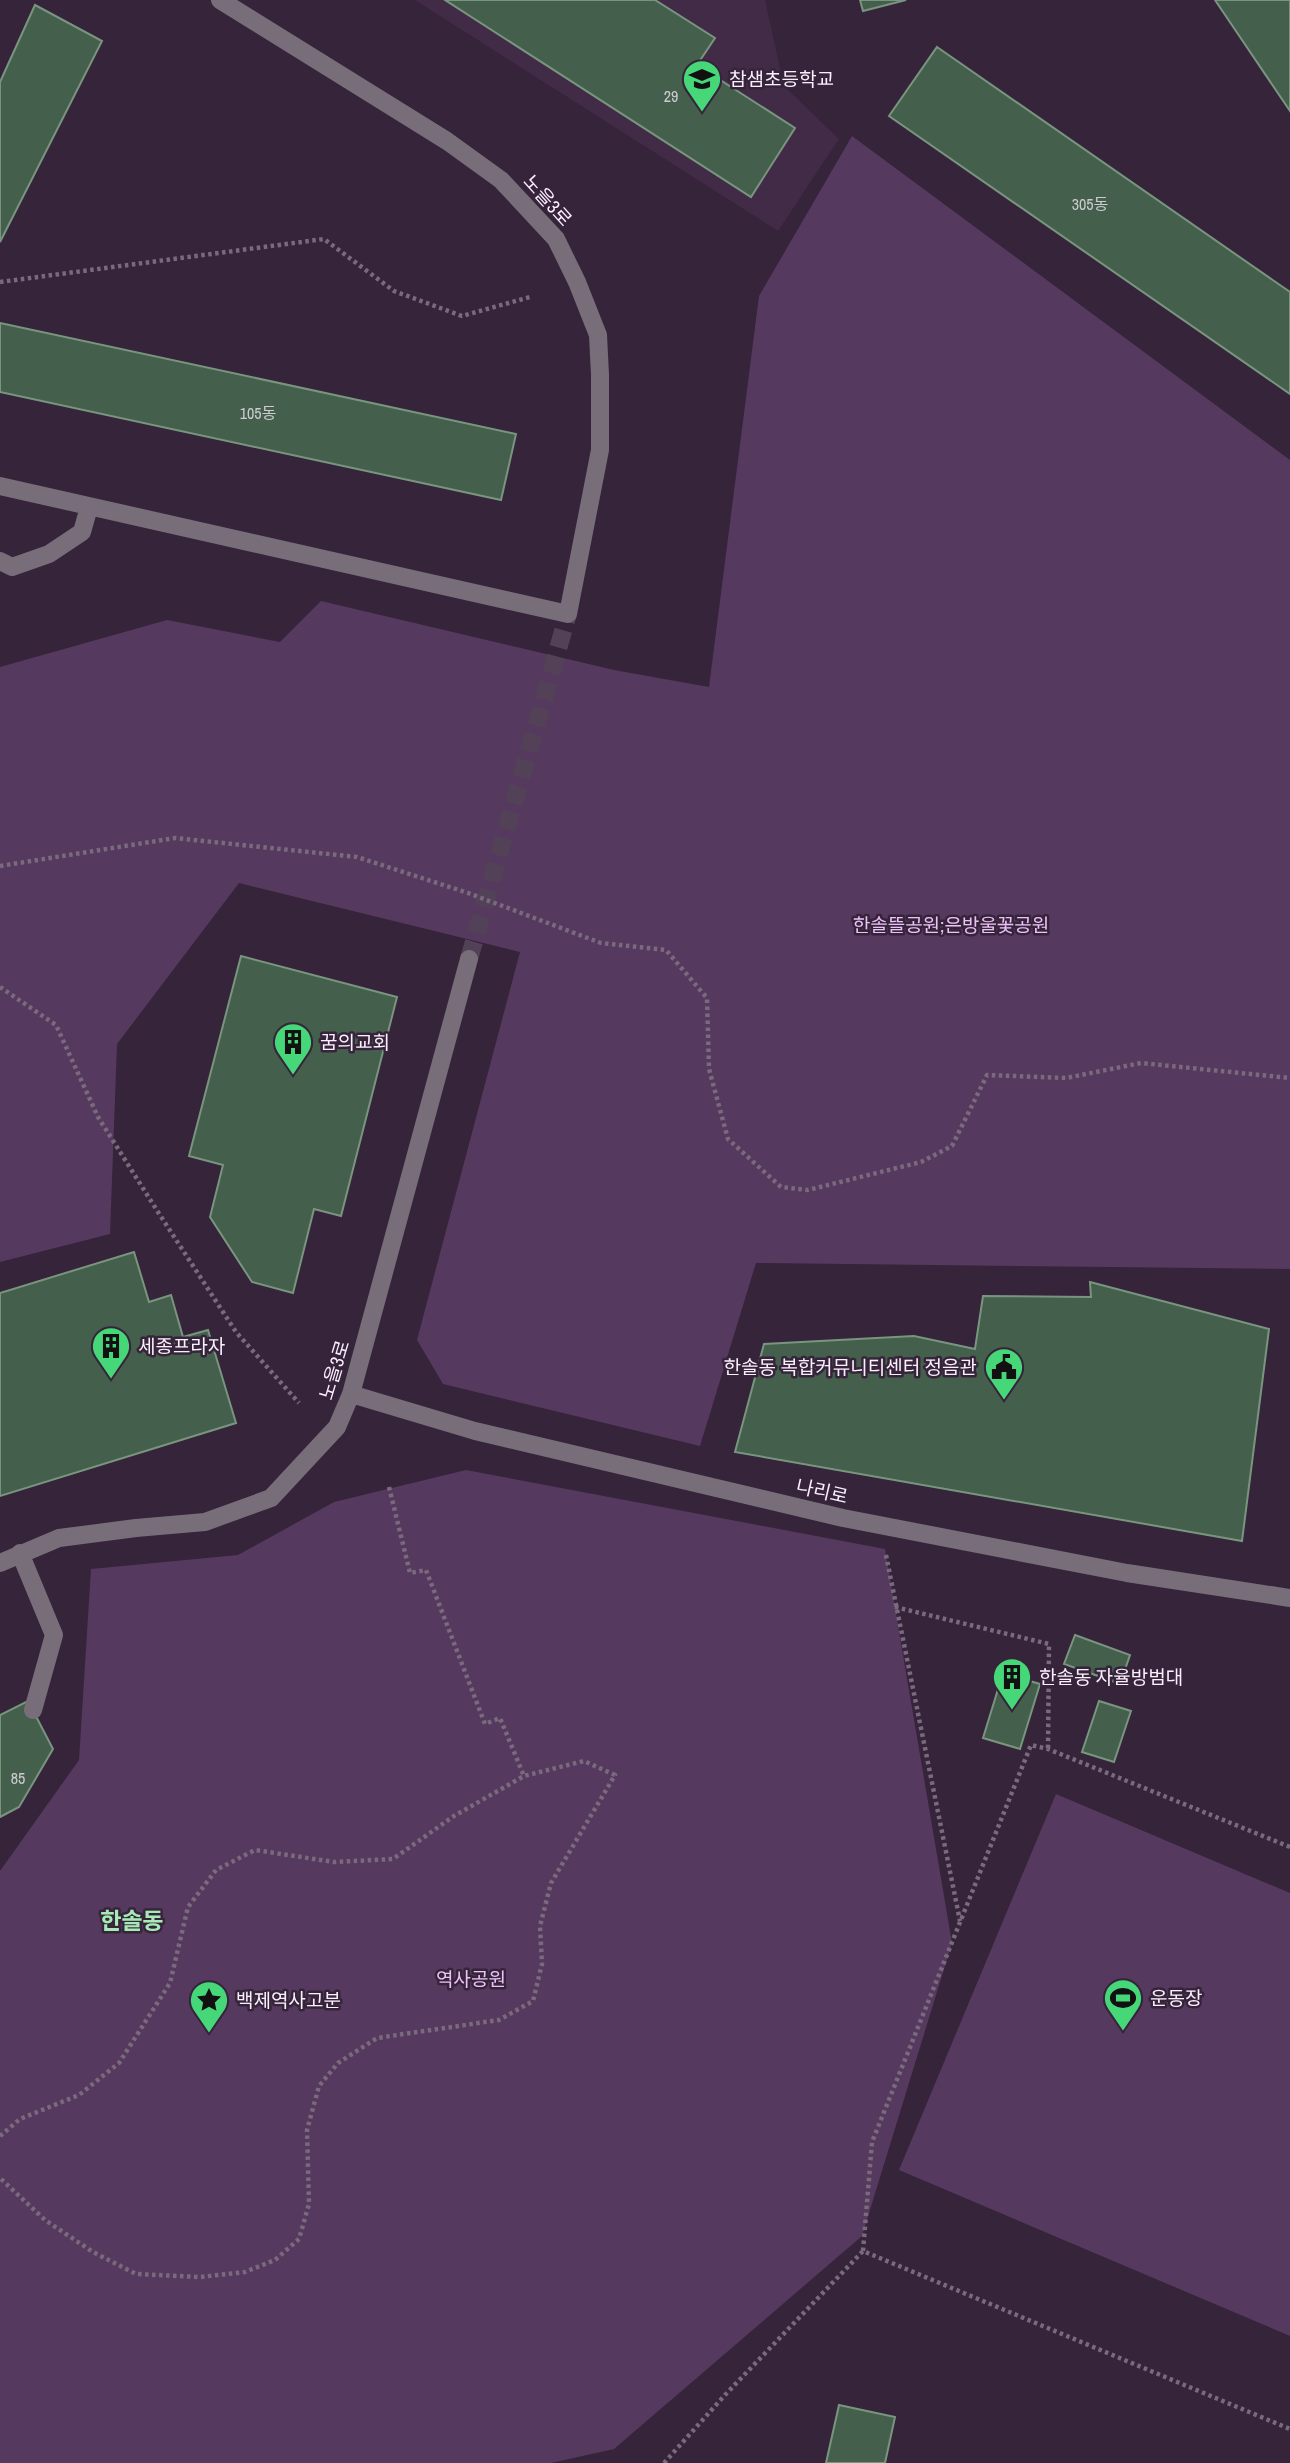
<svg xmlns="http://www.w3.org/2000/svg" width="1290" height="2463" font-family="'Archivo Narrow','Noto Sans KR',sans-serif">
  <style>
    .built { fill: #412b47 }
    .green { fill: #56395e }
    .building { fill: #445f4b; stroke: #79957f; stroke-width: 2 }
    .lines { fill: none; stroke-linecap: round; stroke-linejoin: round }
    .minor-tunnel { stroke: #534257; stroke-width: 18; stroke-dasharray: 18 9; stroke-linecap: butt }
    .path { stroke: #796a7d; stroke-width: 4.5; stroke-dasharray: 3.5 3.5; stroke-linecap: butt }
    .minor { stroke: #776e7a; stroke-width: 18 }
    .labels { text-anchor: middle; stroke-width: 5; stroke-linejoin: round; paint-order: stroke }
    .number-label { font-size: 16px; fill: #cdcbd1 }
    .poi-label { font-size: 19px; fill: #fbeffe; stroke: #35243a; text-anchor: start }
    .street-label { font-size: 19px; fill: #fbeffe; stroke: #35243a }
    .park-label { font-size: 19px; fill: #ecc1f8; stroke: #35243a }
    .quarter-label { font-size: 23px; font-weight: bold; fill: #a6ebb6; stroke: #35243a }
  </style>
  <rect width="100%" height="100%" fill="#35243a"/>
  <!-- built -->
  <path class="built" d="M415 0H765L784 86 839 139 778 231Z"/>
  <!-- green -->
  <path class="green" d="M852 136 1290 460V1269L756 1263 700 1446 443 1384 417 1340 520 952 239 883 117 1044 110 1234 0 1262V667L167 620 280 642 321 601 614 670 709 687 759 296Z
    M466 1470 885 1549 952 1943 862 2236 614 2449 551 2463H0V1871L79 1760 91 1569 238 1555 334 1502Z
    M1056 1794 1290 1893V2336L899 2170Z"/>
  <!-- building -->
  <path class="building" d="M445 0H655L715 38 697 65 795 128 751 197Z
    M860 0H906L863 11Z
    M1215 0H1290V111L1242 40Z
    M35 5 102 41 0 242V82Z
    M937 47 1290 292V394L889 116Z
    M0 323 516 434 501 500 0 392Z
    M241 956 397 997 341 1216 314 1209 293 1293 252 1282 210 1217 223 1165 189 1156Z
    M134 1252 149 1302 171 1295 183 1337 208 1330 236 1423 0 1496V1293Z
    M1090 1282 1269 1329 1242 1541 735 1452 764 1344 914 1336 975 1349 983 1296 1091 1297Z
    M1075 1635 1130 1655 1120 1684 1064 1664Z
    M1003 1673 1040 1684 1020 1749 983 1738Z
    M28 1701 53 1749 19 1807 0 1817V1715Z
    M1099 1701 1131 1711 1114 1762 1082 1752Z
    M839 2405 895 2417 885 2463H826Z"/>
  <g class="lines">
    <!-- minor-tunnel -->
    <path class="minor-tunnel" d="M469 959 568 614"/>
    <!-- path -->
    <path class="path" d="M0 282 324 239 394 291 462 316 530 297
      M0 866 175 838 357 857 468 893 601 943 666 950 707 998 709 1069 728 1139 781 1187 808 1190 921 1162 952 1146 987 1075 1066 1078 1141 1063 1290 1078
      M0 987 56 1025 98 1117 158 1212 236 1332 299 1403
      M389 1487 410 1573 426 1570 485 1724 500 1718 524 1776
      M886 1555 960 1921
      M895 1607 1049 1644 1048 1749
      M0 2136 20 2119 79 2095 119 2063 170 1983 188 1907 216 1870 255 1850 334 1862 393 1859 454 1816 524 1776 584 1761 615 1775 551 1883 540 1926 542 1964 533 2001 499 2020 377 2038 338 2063 319 2086 307 2130 309 2204 299 2239 275 2260 245 2272 200 2277 136 2274 93 2252 45 2220 0 2178
      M863 2251 872 2142 1031 1745 1048 1749 1290 1847
      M664 2463 725 2395 863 2251 1290 2429"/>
    <!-- minor -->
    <path class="minor" d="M0 486 568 614 600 450V375L598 335 577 282 556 239 501 180 447 141 220 0
      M0 561 12 567 49 554 82 532 89 507
      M351 1394 475 1431 843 1518 1127 1573 1290 1598
      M20 1553 54 1635 33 1710
      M0 1563 59 1538 136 1528 205 1522 271 1498 337 1427 351 1394 469 959"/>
  </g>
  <!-- icons -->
  <defs>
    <g id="school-pin" transform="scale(2.0125)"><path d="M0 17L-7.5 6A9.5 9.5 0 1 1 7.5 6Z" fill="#46d779" stroke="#35243a"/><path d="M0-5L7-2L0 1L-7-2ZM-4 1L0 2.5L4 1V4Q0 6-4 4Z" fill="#111"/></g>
    <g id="building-pin" transform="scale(2.0125)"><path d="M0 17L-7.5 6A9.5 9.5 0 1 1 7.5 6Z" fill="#46d779" stroke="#35243a"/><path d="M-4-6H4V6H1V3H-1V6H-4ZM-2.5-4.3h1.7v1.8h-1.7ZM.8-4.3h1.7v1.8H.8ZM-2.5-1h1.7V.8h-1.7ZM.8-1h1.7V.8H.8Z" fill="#111"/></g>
    <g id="civic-pin" transform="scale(2.0125)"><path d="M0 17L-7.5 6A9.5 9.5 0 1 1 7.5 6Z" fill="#46d779" stroke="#35243a"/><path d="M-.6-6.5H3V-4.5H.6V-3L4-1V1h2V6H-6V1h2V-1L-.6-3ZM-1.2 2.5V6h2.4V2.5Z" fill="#111"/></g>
    <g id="stadium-pin" transform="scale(2.0125)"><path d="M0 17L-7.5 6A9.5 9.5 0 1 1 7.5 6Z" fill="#46d779" stroke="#35243a"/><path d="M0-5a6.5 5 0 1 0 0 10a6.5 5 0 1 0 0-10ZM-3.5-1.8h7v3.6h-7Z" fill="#111"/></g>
    <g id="sight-pin" transform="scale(2.0125)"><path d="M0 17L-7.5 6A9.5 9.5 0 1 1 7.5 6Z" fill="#46d779" stroke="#35243a"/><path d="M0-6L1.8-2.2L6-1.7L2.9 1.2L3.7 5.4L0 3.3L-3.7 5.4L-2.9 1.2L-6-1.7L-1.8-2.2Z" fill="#111"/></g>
  </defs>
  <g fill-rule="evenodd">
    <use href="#school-pin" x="702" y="79"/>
    <use href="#building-pin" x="293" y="1042"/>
    <use href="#building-pin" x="111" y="1346"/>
    <use href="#civic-pin" x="1004" y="1367"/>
    <use href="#building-pin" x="1012" y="1677"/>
    <use href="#stadium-pin" x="1123" y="1998"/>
    <use href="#sight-pin" x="209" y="2000"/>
  </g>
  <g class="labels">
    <!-- number labels -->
    <g class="number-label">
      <text x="671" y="102">29</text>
      <text x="1090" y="210">305동</text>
      <text x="258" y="419">105동</text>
      <text x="18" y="1784">85</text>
    </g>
    <!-- poi labels -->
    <g class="poi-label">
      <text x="729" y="86">참샘초등학교</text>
      <text x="320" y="1049">꿈의교회</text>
      <text x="138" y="1353">세종프라자</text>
      <text x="977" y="1374" text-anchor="end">한솔동 복합커뮤니티센터 정음관</text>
      <text x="1039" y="1684">한솔동 자율방범대</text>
      <text x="1150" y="2005">운동장</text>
      <text x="236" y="2007">백제역사고분</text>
    </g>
    <!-- street labels -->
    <g class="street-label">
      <text transform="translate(548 200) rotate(48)" y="7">노을3로</text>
      <text transform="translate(334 1370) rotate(-73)" y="7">노을3로</text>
      <text transform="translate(822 1491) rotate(13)" y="7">나리로</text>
    </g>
    <!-- park labels -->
    <g class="park-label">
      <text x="951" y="932">한솔뜰공원;은방울꽃공원</text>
      <text x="471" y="1986">역사공원</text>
    </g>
    <!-- quarter labels -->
    <g class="quarter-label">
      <text x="132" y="1929">한솔동</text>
    </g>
  </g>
</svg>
